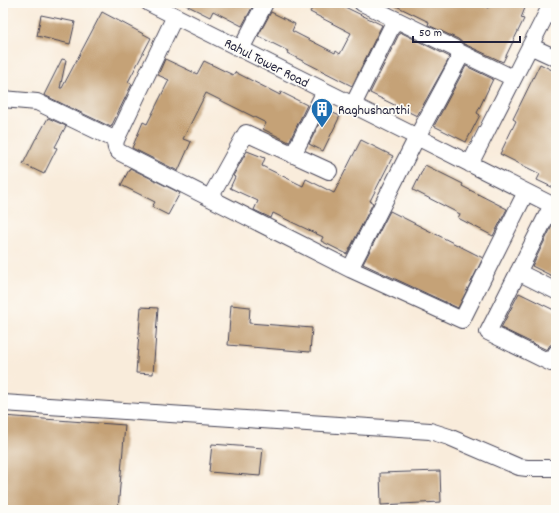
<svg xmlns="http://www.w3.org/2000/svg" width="559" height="513" font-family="Dekko,sans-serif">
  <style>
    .building { fill: #c5a277 }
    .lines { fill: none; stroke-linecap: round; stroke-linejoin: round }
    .minor-casing { stroke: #424053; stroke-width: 18 }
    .minor { stroke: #fff; stroke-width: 16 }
    .labels { text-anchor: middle; stroke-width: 3.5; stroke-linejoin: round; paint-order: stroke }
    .street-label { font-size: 14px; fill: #22223b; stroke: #fdfcf7 }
    .poi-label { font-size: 14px; fill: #22223b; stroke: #fdfcf7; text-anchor: start }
  </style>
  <rect width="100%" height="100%" fill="#fdfcf7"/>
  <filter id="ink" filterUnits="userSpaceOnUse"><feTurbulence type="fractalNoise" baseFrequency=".025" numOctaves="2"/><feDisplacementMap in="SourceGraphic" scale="8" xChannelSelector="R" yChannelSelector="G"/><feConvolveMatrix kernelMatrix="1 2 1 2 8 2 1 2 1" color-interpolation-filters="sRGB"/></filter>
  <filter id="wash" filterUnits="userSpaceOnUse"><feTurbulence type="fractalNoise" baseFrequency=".012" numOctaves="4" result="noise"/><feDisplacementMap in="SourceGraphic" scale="16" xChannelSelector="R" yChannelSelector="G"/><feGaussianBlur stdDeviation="0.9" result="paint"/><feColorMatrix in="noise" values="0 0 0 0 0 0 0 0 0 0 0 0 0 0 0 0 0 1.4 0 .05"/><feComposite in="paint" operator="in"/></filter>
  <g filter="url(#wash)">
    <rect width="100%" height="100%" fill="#f9ecdb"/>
    <g id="blocks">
      <!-- building -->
      <path class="building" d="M182 3H253L254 4 242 26 213 11 210 17Z
        M315 3H347L345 7 382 25 352 86 287 53 288 51 258 36 271 12 295 24 292 31 335 53 336 51 340 54 351 33 310 12Z
        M390 3H479L488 8 490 3H514L525 8 521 18 524 19 503 62 464 44 458 39 428 25 429 22Z
        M102 12 151 38 128 82 132 84 111 127 44 95 62 59 66 60 60 88H62Z
        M41 15 75 22 70 44 37 36Z
        M400 32 450 57 417 116 370 93Z
        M165 59 197 74 204 61 233 75 235 72 280 95 281 92 307 105 289 142 263 129 266 123 206 93 183 139 191 142 178 171 132 148 143 122 147 124 169 80 158 75Z
        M540 64 556 72V189L537 180 540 174 500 154 516 121 513 119Z
        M466 66 493 79 477 113 480 115 466 142 434 126Z
        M326 110 340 116 323 151 309 144Z
        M48 118 66 126 55 147 57 148 44 174 23 164 36 138H37Z
        M361 140 393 156 370 201 373 203 347 254 321 241 323 237 273 213 271 218 254 210 258 201 230 188 235 177 233 176 247 151 265 158 262 166 303 186 306 179 334 193Z
        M425 165 463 184 462 186 507 209 493 236 458 218 460 214 413 190Z
        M130 168 180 193 168 215 152 207 155 202 121 185Z
        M390 211 483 258 458 308 363 264Z
        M556 218V278L532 266Z
        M519 293 556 311V342L555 344 550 345 547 350 501 328Z
        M231 305 250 307 249 323 312 328 310 352 228 345Z
        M141 307 158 308 153 374 136 373Z
        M3 416 125 425 118 510H3Z
        M212 444 263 448 260 476 209 472Z
        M440 471 441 502 381 505 380 473Z"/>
    </g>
  </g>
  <g filter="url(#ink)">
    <use href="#blocks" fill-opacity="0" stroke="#424053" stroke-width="1"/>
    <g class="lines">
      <!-- minor casing -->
      <g class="minor-casing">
        <path id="minor" d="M149 3 417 137 556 207
          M175 16 116 140C115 145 115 148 119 152L350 269 462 320 526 192
          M530 46 556 58
          M241 49 265 3
          M459 52 513 78
          M3 99 37 102 116 140
          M353 105 395 20
          M293 155 325 91
          M470 164 552 3
          M210 198 246 133 329 171
          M552 205 488 332 551 363 556 353
          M350 269 417 137 459 59V52L454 48 362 3
          M518 272 556 291
          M3 403 430 431 449 437 519 467 527 468H556"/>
      </g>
      <!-- minor -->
      <use href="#minor" class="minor"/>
    </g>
  </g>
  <!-- icons -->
  <defs>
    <g id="building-pin" transform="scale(1.15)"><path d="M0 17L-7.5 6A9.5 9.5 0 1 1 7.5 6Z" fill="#1f6fb2" stroke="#fdfcf7"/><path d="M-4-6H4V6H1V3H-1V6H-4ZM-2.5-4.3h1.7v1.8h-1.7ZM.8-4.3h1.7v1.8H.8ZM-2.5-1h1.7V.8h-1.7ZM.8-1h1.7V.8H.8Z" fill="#fff"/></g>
  </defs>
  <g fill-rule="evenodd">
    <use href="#building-pin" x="322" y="109"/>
  </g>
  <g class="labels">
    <!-- street labels -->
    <g class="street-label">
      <text transform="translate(267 62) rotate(27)" y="5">Rahul Tower Road</text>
    </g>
    <!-- poi labels -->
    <g class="poi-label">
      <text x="338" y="114">Raghushanthi</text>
    </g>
  </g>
  <!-- margin -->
  <rect width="559" height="513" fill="none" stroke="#fdfcf7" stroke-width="16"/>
  <!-- scale -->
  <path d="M413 36v6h107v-6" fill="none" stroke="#22223b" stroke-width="2"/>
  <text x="419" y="36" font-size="12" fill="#22223b" stroke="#fdfcf7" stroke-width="3" paint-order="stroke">50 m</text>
</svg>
